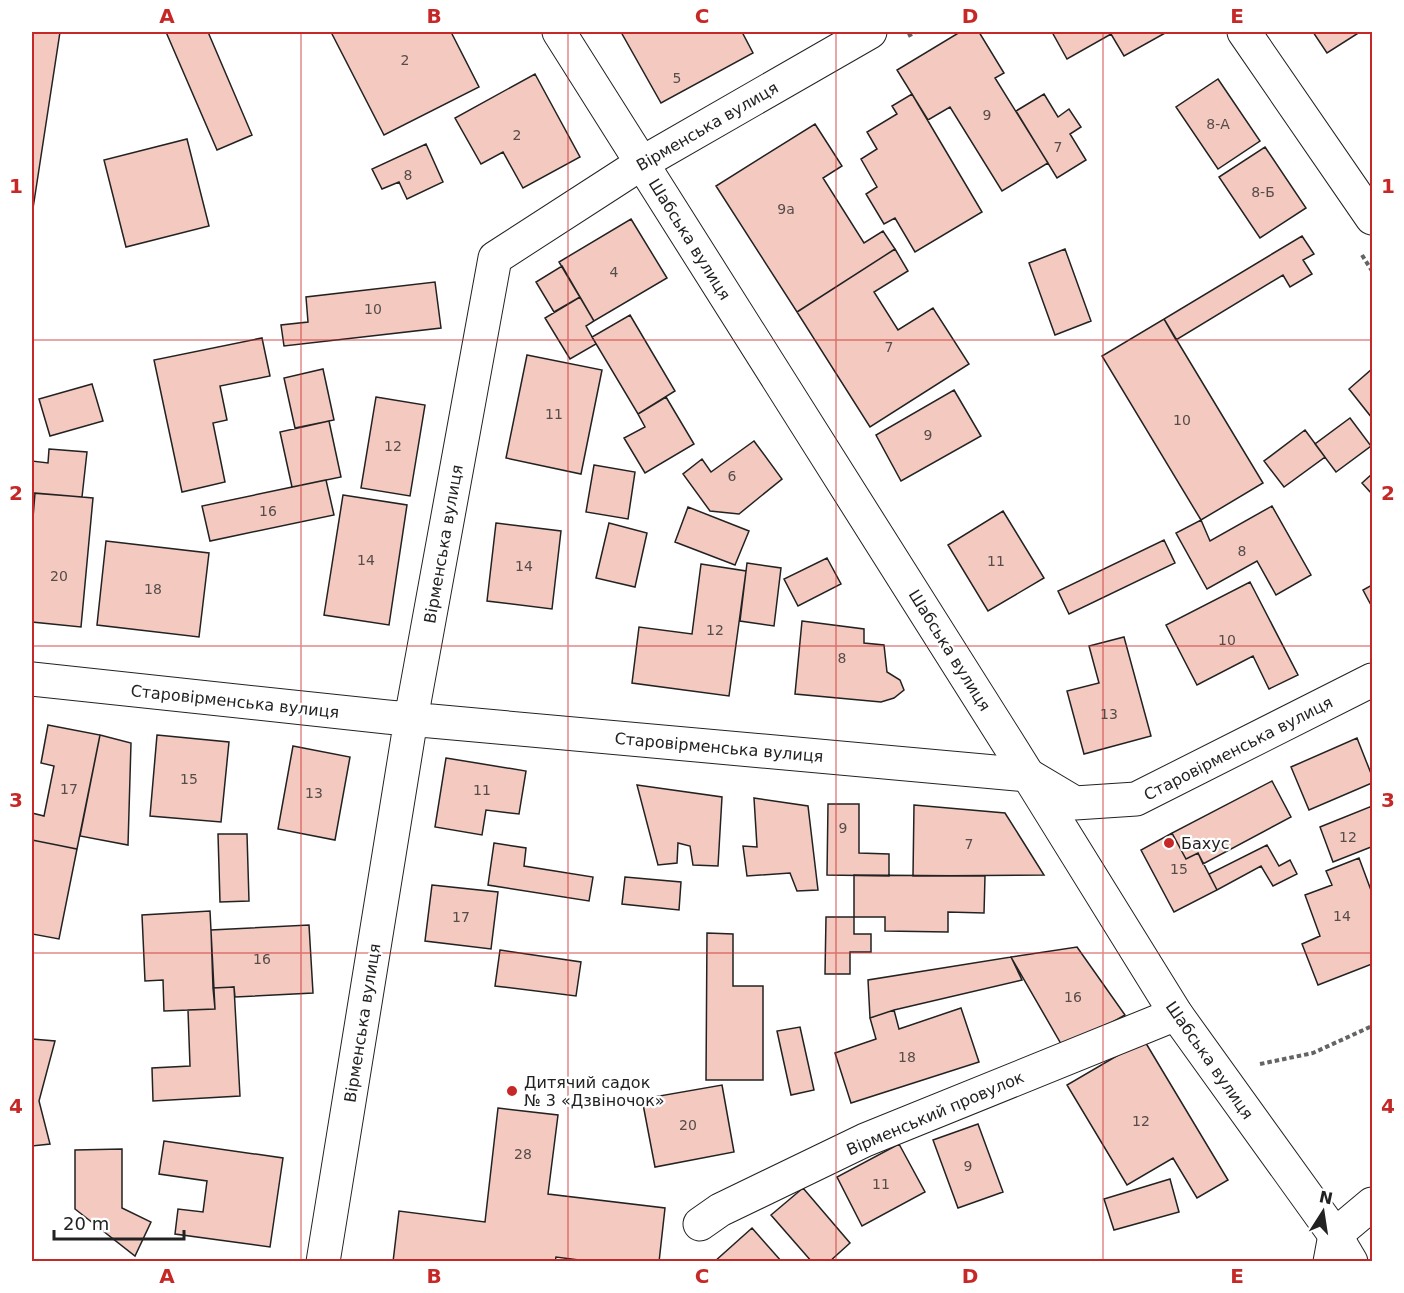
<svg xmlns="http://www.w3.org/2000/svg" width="1404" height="1293" font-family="'DejaVu Sans',sans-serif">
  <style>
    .building { fill: #f3c9c0; stroke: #222; stroke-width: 1.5 }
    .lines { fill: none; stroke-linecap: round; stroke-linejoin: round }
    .street-casing { stroke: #222; stroke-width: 35 }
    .secondary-casing { stroke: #222; stroke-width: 35 }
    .path { stroke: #646464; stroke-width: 4; stroke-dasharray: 4.5 3; stroke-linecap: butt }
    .street { stroke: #fff; stroke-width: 33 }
    .secondary { stroke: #fff; stroke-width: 33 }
    .grid { fill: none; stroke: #c62828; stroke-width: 1.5; stroke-opacity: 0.55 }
    .poi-dot { fill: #c62828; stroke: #fff; stroke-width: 2 }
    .labels { text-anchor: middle; stroke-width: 4.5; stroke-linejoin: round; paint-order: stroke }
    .number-label { font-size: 14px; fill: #564c4a }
    .street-label { font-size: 16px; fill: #222; stroke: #fff }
    .poi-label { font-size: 16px; fill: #222; stroke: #fff; text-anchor: start }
    .neatline { fill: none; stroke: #c62828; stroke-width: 2 }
    .grid-label { font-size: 20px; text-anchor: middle; font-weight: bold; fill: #c62828 }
  </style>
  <rect width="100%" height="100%" fill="#fff"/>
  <!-- building -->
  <path class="building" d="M32 32H60L32 215Z
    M166 32H208L252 135 217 150Z
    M331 32H451L479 87 384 135Z
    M621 32H742L753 53 661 103Z
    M960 32H979L1004 73 995 78 1048 163 1002 191 950 107 928 120 897 70Z
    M1052 32H1167L1124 56 1111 34 1067 59Z
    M1313 32H1360L1327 53Z
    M535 74 580 157 523 188 503 152 481 164 455 118Z
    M1218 79 1260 141 1218 169 1176 107Z
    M912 94 982 212 915 252 895 218 884 224 866 194 877 187 861 159 877 149 867 132 897 114 892 106Z
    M1044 94 1058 117 1069 109 1081 127 1070 134 1086 160 1057 178 1016 111Z
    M815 124 842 166 823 178 864 243 883 231 895 249 797 312 716 186Z
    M187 139 209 226 126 247 104 160Z
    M426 144 443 182 407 199 399 182 382 189 372 169Z
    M1265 147 1306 208 1260 238 1219 177Z
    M631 219 667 278 594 321 559 262Z
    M1302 236 1314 254 1303 260 1312 274 1290 287 1283 275 1176 340 1164 319Z
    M895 249 908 271 874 292 898 330 933 308 969 364 870 427 797 312Z
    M1065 249 1091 321 1055 335 1029 263Z
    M562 266 580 297 554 312 536 282Z
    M435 282 441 328 284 346 281 325 308 322 306 297Z
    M580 297 594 321 586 326 596 344 570 359 545 318Z
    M630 315 675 391 638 414 592 337Z
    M1164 319 1263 483 1201 520 1102 356Z
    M262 338 270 376 220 386 227 420 213 423 225 482 182 492 154 360Z
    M527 355 602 370 581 474 506 458Z
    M323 369 334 420 295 428 284 378Z
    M1372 369V418L1349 389Z
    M92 384 103 421 50 436 39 399Z
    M954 390 981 436 901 481 876 435Z
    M376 397 425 405 410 496 361 488Z
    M666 397 694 444 645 473 624 438 645 427 638 414Z
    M1350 418 1371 446 1336 472 1315 444Z
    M329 421 341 477 292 487 280 432Z
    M1305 430 1325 457 1284 487 1264 461Z
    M754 441 782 479 739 514 710 511 683 474 702 459 711 472Z
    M49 449 87 452 82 497 32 493V461L48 463Z
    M594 465 635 472 628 519 586 512Z
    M1372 474V494L1362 483Z
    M326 480 334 515 210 541 202 506Z
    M35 493 93 498 81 627 32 622V530Z
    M343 495 407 505 389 625 324 615Z
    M1272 506 1311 575 1276 595 1257 561 1207 589 1176 533 1201 520 1210 541Z
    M688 507 749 531 735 565 675 542Z
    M1003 511 1044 578 988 611 948 545Z
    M496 523 561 531 552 609 487 601Z
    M609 523 647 533 635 587 596 578Z
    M1164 540 1175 563 1069 614 1058 591Z
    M106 541 209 553 199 637 97 625Z
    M827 558 841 584 798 606 784 579Z
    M747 563 781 568 774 626 740 621Z
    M701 564 746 571 729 696 632 683 639 627 692 634Z
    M1250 582 1298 675 1269 689 1253 656 1197 685 1166 625Z
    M1372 585V607L1363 590Z
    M802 621 864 629V643L884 645 887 672 900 680 904 690 894 698 881 702 795 694Z
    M1124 637 1151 736 1084 754 1067 691 1099 683 1089 646Z
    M48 725 100 735 77 849 32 840V813L44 816 54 766 41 763Z
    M100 735 131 743 128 845 80 836Z
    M157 735 229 742 221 822 150 816Z
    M1357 738 1372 776V783L1309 810 1291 767Z
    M293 746 350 757 335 840 278 829Z
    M446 758 526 771 519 814 486 810 482 835 435 827Z
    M1272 781 1291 817 1203 864 1198 853 1186 859 1172 833Z
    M637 785 722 797 718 866 693 865 690 846 678 843 677 863 658 865Z
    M754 798 808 806 818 890 797 891 790 873 747 876 743 846 757 847Z
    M828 804H859V853L889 854V876L827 875Z
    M914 805 1005 813 1044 875 913 876Z
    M1372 806V850L1371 847 1333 862 1320 827Z
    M1172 833 1186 859 1198 853 1217 890 1174 912 1141 850Z
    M218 834H247L249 901 220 902Z
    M32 840 77 849 59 939 32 934Z
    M494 843 526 848 524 866 593 877 589 901 488 885Z
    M1267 845 1279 866 1290 860 1297 874 1273 886 1261 866 1217 890 1209 874Z
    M1359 858 1372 893V964L1318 985 1302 944 1320 936 1305 895 1332 885 1326 871Z
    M854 875 985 876 984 913 948 912V932L885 931V917H854Z
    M625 877 681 882 679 910 622 904Z
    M432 885 498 892 491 949 425 941Z
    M210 911 215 1009 164 1011 163 980 145 981 142 915Z
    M826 917H854V934H871V952H850V974H825Z
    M309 925 313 993 235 997 234 987 213 988 211 930Z
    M707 933 733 934V986H763V1080H706Z
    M1077 947 1125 1015 1064 1049 1011 957Z
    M500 950 581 962 576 996 495 986Z
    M1011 957 1022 980 894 1010 870 1018 868 980Z
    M234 987 240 1096 153 1101 152 1068 190 1066 188 1010 215 1009 213 988Z
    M961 1008 979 1062 851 1103 835 1053 876 1039 870 1018 894 1010 899 1029Z
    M800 1027 814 1090 791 1095 777 1031Z
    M32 1039 55 1041 39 1101 50 1144 32 1146Z
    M1144 1040 1228 1180 1197 1198 1173 1158 1127 1185 1067 1085Z
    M722 1085 734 1152 655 1167 642 1099Z
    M498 1108 558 1115 548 1194 665 1208 659 1262H595L556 1257 555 1262H393L399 1211 485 1222Z
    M978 1124 1003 1192 958 1208 933 1140Z
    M164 1141 283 1158 270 1247 175 1234 178 1209 203 1212 207 1181 159 1174Z
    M899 1144 925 1192 862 1226 837 1177Z
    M122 1149V1208L151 1222 135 1256 75 1209V1150Z
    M1170 1179 1179 1212 1114 1230 1104 1199Z
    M803 1188 850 1243 829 1262H812L771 1215Z
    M752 1228 782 1262H714Z"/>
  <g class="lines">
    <!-- street casing -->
    <g class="street-casing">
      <path id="street" d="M1244 32 1372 218
        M32 679 387 717 1028 775 1075 803 1136 799 1372 680
        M700 1224 720 1210 865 1140 1176 1014
        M323 1262 411 719 495 258 642 163 870 32
        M1330 1262 1335 1235 1372 1204"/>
    </g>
    <!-- secondary casing -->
    <g class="secondary-casing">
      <path id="secondary" d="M559 32 1013 751 1176 1014 1335 1235 1351 1262"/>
    </g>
    <!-- path -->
    <path class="path" d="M908 36 916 32
      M1362 255 1372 271
      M1260 1064 1313 1053 1372 1026"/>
    <!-- street -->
    <use href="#street" class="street"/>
    <!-- secondary -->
    <use href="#secondary" class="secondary"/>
  </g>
  <!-- grid -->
  <path class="grid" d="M301 32V1262M568 32V1262M836 32V1262M1103 32V1262M32 340H1372M32 646H1372M32 953H1372"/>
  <!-- markers -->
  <g class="poi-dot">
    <circle cx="1169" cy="843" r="6"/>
    <circle cx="512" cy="1091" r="6"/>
  </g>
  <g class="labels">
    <!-- number labels -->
    <g class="number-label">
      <text x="405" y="65">2</text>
      <text x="677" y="83">5</text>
      <text x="987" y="120">9</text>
      <text x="1218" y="129">8-А</text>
      <text x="517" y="140">2</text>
      <text x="1058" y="152">7</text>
      <text x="408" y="180">8</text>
      <text x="1263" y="197">8-Б</text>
      <text x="786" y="214">9а</text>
      <text x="614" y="277">4</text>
      <text x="373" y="314">10</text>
      <text x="889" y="352">7</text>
      <text x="554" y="419">11</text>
      <text x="1182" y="425">10</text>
      <text x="928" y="440">9</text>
      <text x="393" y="451">12</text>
      <text x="732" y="481">6</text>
      <text x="268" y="516">16</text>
      <text x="1242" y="556">8</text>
      <text x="366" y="565">14</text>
      <text x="996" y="566">11</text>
      <text x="524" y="571">14</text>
      <text x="59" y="581">20</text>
      <text x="153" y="594">18</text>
      <text x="715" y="635">12</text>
      <text x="1227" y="645">10</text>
      <text x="842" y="663">8</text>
      <text x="1109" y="719">13</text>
      <text x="189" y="784">15</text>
      <text x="69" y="794">17</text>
      <text x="482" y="795">11</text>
      <text x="314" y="798">13</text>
      <text x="843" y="833">9</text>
      <text x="1348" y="842">12</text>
      <text x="969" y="849">7</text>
      <text x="1179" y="874">15</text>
      <text x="1342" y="921">14</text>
      <text x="461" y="922">17</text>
      <text x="262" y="964">16</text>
      <text x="1073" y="1002">16</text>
      <text x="907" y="1062">18</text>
      <text x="1141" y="1126">12</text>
      <text x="688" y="1130">20</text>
      <text x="523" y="1159">28</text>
      <text x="968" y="1171">9</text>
      <text x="881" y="1189">11</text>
    </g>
    <!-- street labels -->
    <g class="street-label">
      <text transform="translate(707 126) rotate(-30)" y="6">Вірменська вулиця</text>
      <text transform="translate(690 239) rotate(58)" y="6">Шабська вулиця</text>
      <text transform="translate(443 544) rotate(-80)" y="6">Вірменська вулиця</text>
      <text transform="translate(950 650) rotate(58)" y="6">Шабська вулиця</text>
      <text transform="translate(235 701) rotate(6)" y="6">Старовірменська вулиця</text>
      <text transform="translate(719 747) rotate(5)" y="6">Старовірменська вулиця</text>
      <text transform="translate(1238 748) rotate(-27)" y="6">Старовірменська вулиця</text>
      <text transform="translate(362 1023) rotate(-81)" y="6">Вірменська вулиця</text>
      <text transform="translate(1210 1060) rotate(55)" y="6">Шабська вулиця</text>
      <text transform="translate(935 1113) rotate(-23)" y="6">Вірменський провулок</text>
    </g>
    <!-- poi labels -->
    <g class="poi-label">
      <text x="1181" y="849">Бахус</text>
      <text x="524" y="1088">Дитячий садок<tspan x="524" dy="18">№ 3 «Дзвіночок»</tspan></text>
    </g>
  </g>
  <!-- border -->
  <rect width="1404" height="1293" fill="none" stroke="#ffffff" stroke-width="66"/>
  <!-- north arrow -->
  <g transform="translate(1323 1212) rotate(12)" stroke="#ffffff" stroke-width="4.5" paint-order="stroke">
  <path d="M0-4.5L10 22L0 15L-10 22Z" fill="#222222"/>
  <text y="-9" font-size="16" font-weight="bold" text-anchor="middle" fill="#222222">N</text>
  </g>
  <!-- scale -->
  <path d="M54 1230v9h130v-9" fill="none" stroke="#222222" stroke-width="3"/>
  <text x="63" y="1230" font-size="18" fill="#222222" stroke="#ffffff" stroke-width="4.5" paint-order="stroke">20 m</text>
  <rect x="33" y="33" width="1338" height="1227" class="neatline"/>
  <g class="grid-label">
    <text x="167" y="23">A</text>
    <text x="434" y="23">B</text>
    <text x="702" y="23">C</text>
    <text x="970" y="23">D</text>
    <text x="1237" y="23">E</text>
    <text x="16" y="193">1</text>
    <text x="1388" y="193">1</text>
    <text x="16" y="500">2</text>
    <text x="1388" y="500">2</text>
    <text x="16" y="807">3</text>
    <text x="1388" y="807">3</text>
    <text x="16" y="1113">4</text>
    <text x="1388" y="1113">4</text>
    <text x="167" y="1283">A</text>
    <text x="434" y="1283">B</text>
    <text x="702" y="1283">C</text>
    <text x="970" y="1283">D</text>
    <text x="1237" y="1283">E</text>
  </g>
</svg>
